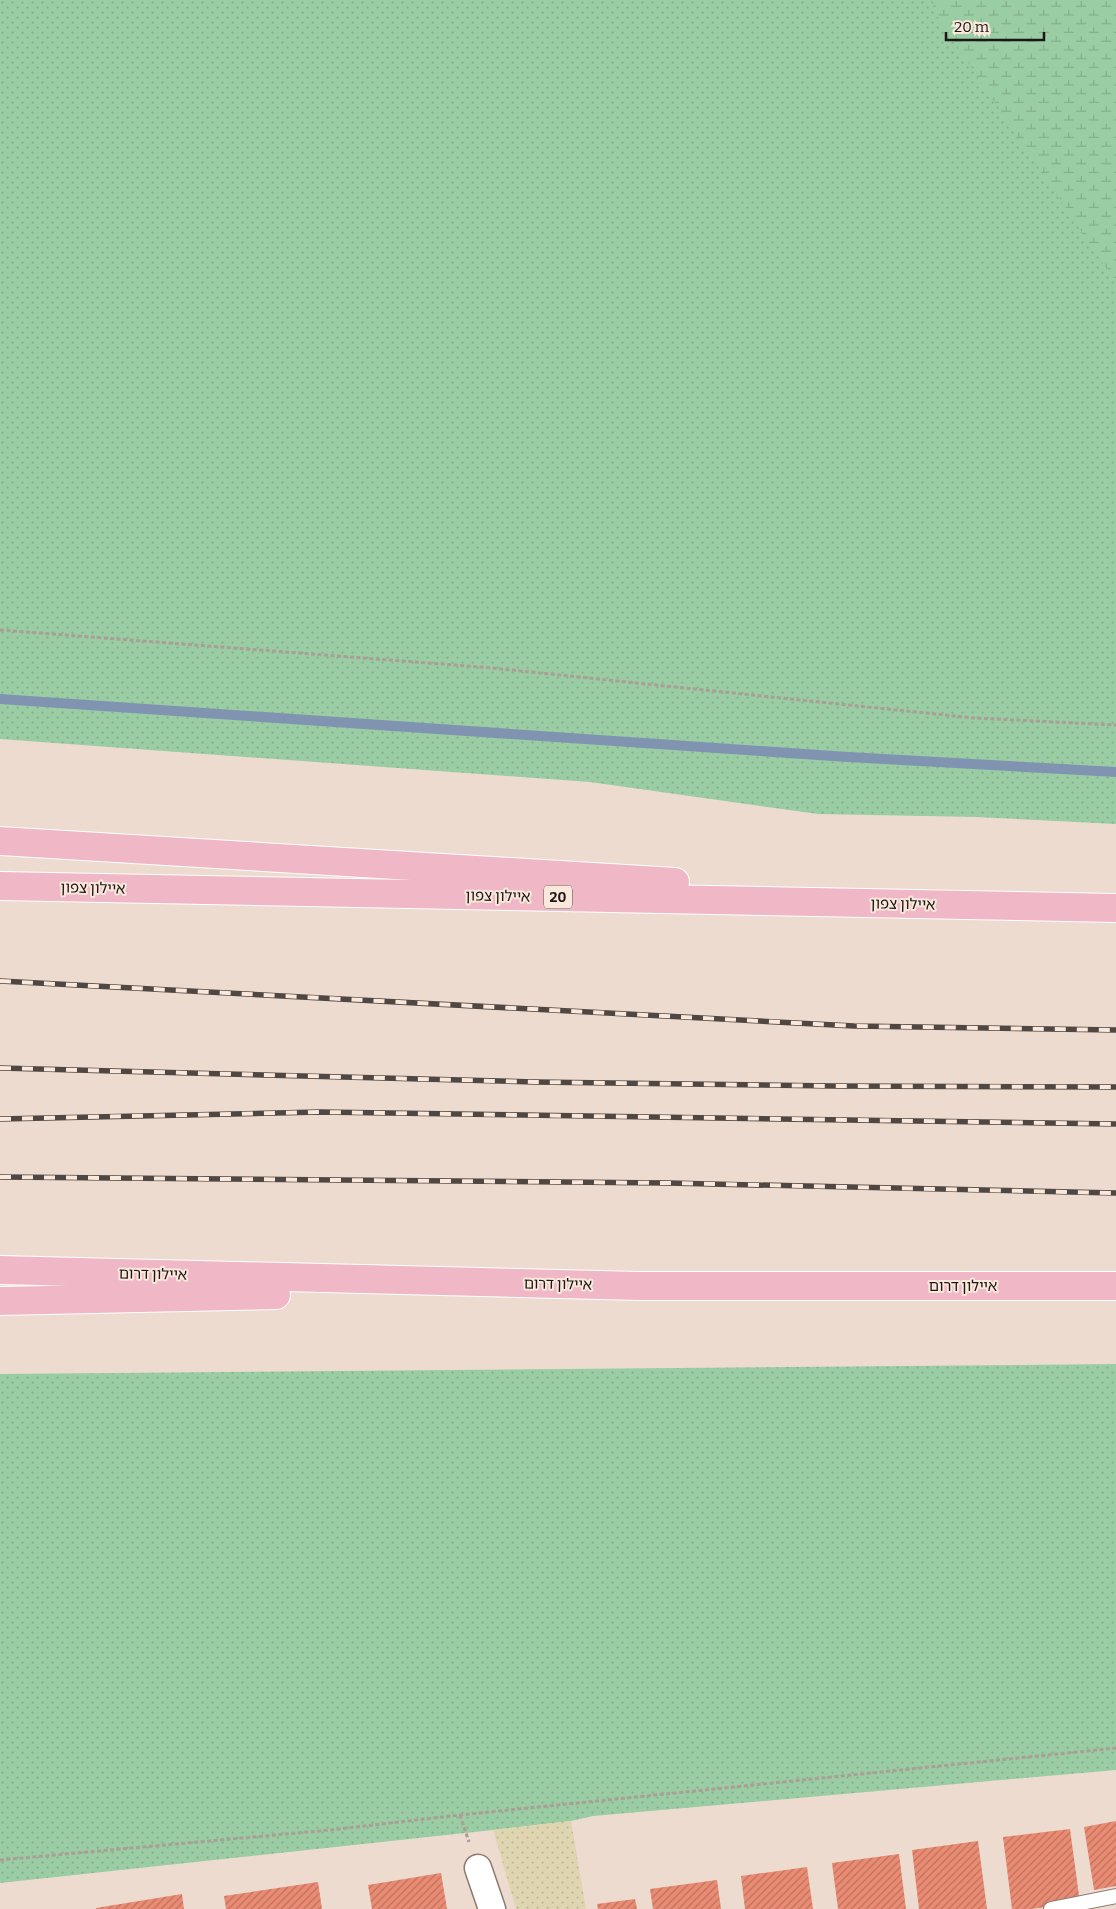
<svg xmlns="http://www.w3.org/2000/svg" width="1116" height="1909" font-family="Bitter,'Noto Sans Hebrew',serif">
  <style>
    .green { fill: url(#green-dots) }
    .wetland { fill: url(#wetland-marsh) }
    .sand { fill: url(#sand-dots) }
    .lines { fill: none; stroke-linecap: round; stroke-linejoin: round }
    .stream { stroke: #8094b2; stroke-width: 10 }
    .building { fill: url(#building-hatch) }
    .service-casing { stroke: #8a7a71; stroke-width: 16 }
    .minor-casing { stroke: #8a7a71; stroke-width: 29 }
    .motorway-casing { stroke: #fff; stroke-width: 30 }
    .path { stroke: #ac9e95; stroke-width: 3; stroke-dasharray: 4 2.5; stroke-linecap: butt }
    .service { stroke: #fff; stroke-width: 14 }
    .minor { stroke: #fff; stroke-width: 26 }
    .motorway { stroke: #f0b7c6; stroke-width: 28 }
    .rail-casing { stroke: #504742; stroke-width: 5.5 }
    .rail { stroke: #fae8dd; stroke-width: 4; stroke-dasharray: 11; stroke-linecap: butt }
    .labels { text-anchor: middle; stroke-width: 4; stroke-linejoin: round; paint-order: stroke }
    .shield { fill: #fae8dd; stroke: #5f5650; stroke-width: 1 }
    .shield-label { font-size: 14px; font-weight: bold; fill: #1d1714 }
    .street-label { font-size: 15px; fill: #1d1714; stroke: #fae8dd }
  </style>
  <defs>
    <pattern id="green-dots" width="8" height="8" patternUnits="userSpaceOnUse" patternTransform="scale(1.25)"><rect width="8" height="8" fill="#9acda4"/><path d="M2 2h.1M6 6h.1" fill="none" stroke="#84af8c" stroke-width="1.8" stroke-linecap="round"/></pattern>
    <pattern id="wetland-marsh" width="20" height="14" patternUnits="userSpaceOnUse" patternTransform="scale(1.25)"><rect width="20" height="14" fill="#9acda4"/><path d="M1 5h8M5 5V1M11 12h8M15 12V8" fill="none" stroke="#84af8c"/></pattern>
    <pattern id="sand-dots" width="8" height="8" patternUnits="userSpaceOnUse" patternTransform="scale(1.25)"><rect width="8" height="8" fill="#dfd6b1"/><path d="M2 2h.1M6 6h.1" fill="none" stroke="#bfb797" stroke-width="1.8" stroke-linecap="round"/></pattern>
    <pattern id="building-hatch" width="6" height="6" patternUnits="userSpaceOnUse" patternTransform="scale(1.25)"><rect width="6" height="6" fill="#ea8c74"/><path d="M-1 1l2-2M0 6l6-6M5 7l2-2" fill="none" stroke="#bd715e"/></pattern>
  </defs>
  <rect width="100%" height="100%" fill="#eddbd0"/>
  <!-- green -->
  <path class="green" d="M0 0H1116V824L976 817 818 814 590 782 0 739Z
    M1116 1364V1770L593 1816 571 1821 493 1830 0 1883V1374Z"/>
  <!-- wetland -->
  <path class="wetland" d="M933 0H1116V283L933 10Z"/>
  <!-- sand -->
  <path class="sand" d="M571 1821 586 1909H516L493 1830Z"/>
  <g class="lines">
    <!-- stream -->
    <path class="stream" d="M0 699 848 757 1116 772"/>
  </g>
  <!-- building -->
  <path class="building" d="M1116 1821V1886L1094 1890 1084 1827Z
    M1070 1829 1080 1903 1031 1909H1012L1003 1837Z
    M978 1841 987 1909H919L912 1850Z
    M899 1854 906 1909H838L832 1863Z
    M807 1867 813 1909H745L741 1876Z
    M441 1873 447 1909H372L368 1885Z
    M717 1880 721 1909H653L650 1889Z
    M318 1882 322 1909H226L224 1896Z
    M182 1894 184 1909H96V1908Z
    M635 1899 637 1909H598L597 1904Z"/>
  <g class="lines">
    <!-- service casing -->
    <g class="service-casing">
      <path id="service" d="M1051 1909 1116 1896"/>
    </g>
    <!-- minor casing -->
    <g class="minor-casing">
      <path id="minor" d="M478 1868 492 1909"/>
    </g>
    <!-- motorway casing -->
    <g class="motorway-casing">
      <path id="motorway" d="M0 841 675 882
        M0 886 1116 908
        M0 1270 639 1286H1116
        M0 1301 276 1295"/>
    </g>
    <!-- path -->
    <path class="path" d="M0 630 492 668 974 718 1116 725
      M460 1815 469 1842
      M0 1860 330 1830 460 1815 1116 1748"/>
    <!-- service -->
    <use href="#service" class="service"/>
    <!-- minor -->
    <use href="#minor" class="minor"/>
    <!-- motorway -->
    <use href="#motorway" class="motorway"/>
    <!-- rail casing -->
    <g class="rail-casing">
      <path id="rail" d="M0 981 854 1026 1116 1030
        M0 1068 535 1082 833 1086 1116 1087
        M0 1119 320 1112 1116 1124
        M0 1177 668 1183 1116 1193"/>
    </g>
    <!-- rail -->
    <use href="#rail" class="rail"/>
  </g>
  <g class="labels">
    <!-- shield labels -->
    <rect class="shield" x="544" y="885.5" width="28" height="23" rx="4"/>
    <g class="shield-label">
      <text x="558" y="902">20</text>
    </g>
    <!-- street labels -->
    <g class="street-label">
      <text transform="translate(93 888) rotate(1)" y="5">איילון צפון</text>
      <text transform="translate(498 896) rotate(1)" y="5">איילון צפון</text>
      <text transform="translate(903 904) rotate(1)" y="5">איילון צפון</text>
      <text transform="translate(153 1274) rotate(1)" y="5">איילון דרום</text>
      <text transform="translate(558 1284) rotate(1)" y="5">איילון דרום</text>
      <text x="963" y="1291">איילון דרום</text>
    </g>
  </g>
  <!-- scale -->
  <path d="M946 32v8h98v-8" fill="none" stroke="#1d1714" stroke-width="2.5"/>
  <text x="954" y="32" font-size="15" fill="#1d1714" stroke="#fae8dd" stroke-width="4" paint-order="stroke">20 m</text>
</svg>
